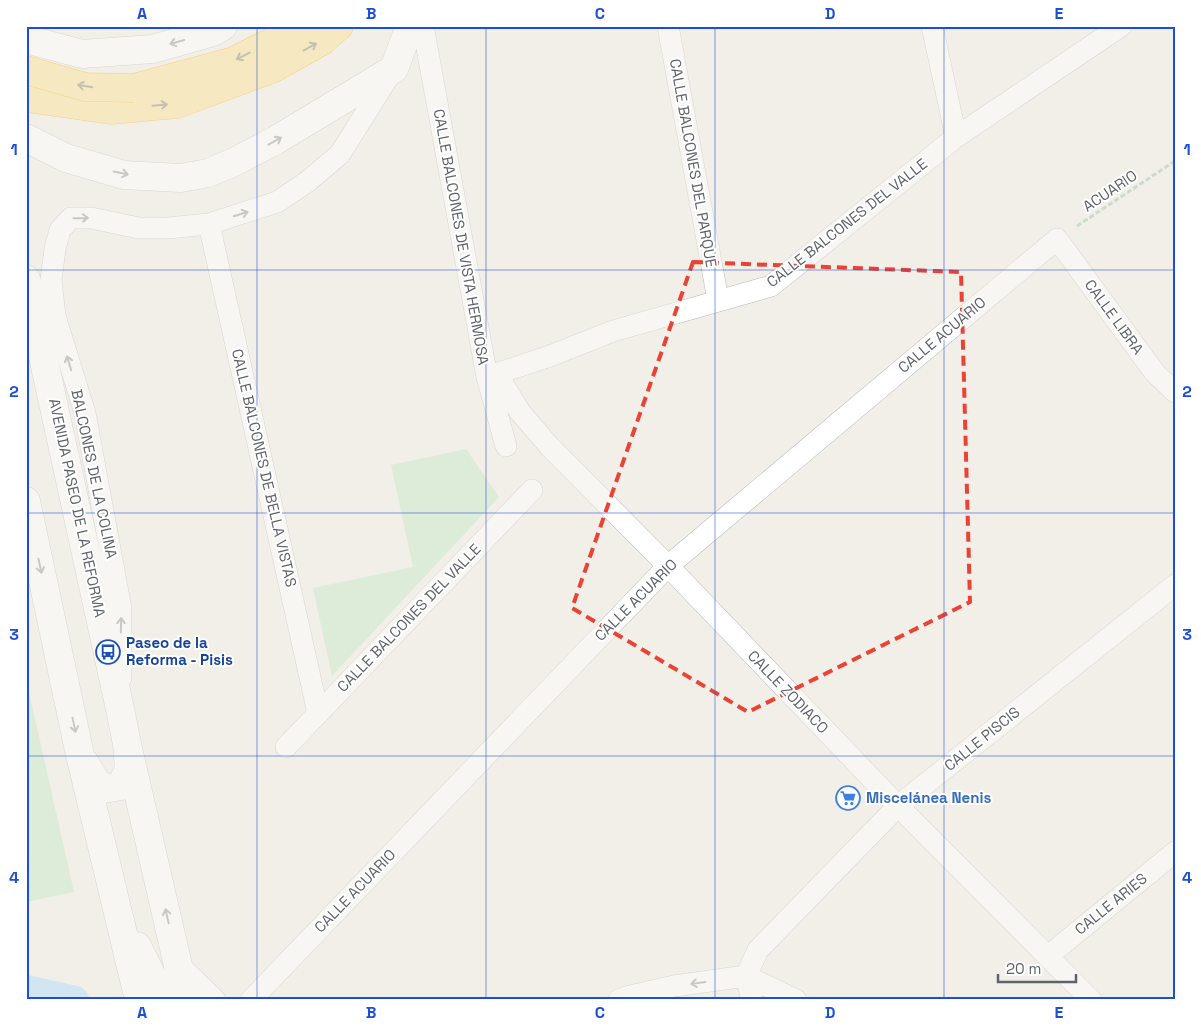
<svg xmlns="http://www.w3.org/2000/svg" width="1201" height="1026" font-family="'Space Grotesk',sans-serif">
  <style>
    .green { fill: #c5e8c5 }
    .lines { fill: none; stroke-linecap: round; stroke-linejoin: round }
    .canal { stroke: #aadaff; stroke-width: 28 }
    .street-casing { stroke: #b5b8bc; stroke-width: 22 }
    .secondary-casing { stroke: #b6babf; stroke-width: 29 }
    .highway-casing { stroke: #f9ab00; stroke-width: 29 }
    .path { stroke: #9cc7a9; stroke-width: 3; stroke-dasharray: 5 2.5; stroke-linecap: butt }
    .street { stroke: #fff; stroke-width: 21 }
    .secondary { stroke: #fff; stroke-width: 28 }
    .highway { stroke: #fde293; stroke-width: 28 }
    .highway-bridge-casing { stroke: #f9ab00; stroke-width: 29; stroke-linecap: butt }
    .highway-bridge { stroke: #fde293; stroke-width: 28 }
    .oneway { stroke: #979a9d }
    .oneway2 { stroke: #8e8975 }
    .marked { fill: none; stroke: #ea4335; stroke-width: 4; stroke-dasharray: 10 6; stroke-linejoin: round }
    .grid { fill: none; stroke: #1d4ed8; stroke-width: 1; stroke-opacity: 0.55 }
    .labels { text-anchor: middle; stroke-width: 4; stroke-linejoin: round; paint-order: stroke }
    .street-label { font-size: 15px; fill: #5f6368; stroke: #fff }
    .transit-label { font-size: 15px; font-weight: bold; fill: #164399; stroke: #fff; text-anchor: start }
    .shop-label { font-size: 15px; font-weight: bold; fill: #366cbe; stroke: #fff; text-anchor: start }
    .neatline { fill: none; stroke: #1d4ed8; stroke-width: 2 }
    .grid-label { font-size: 16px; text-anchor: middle; font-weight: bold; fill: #1d4ed8 }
  </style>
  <rect width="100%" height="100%" fill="#f1efe8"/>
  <!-- green -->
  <path class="green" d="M466 449 499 497 332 676 313 588 413 567 391 465Z
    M26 679 74 892 26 902Z"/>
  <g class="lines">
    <!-- canal -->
    <path class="canal" d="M26 989 75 1000"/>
    <!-- street casing -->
    <g class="street-casing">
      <path id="street" d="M423 26 487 377 506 446
        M668 26 718 300
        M932 26 956 137
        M209 224 318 713
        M497 374 520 412 551 448 668 566 898 806 1091 1000
        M487 377 550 356 613 331 771 286 956 137 1121 26
        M121 678V609L85 413 55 316 51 280 55 249 60 230 71 218H91L139 228H168L209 224 277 202 307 182 340 154 392 71
        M286 747 532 490
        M1048 956 1175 852
        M178 964 215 1000
        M746 976 796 1000
        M251 1000 668 566 1057 239 1155 373 1175 392
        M619 1000 626 997 674 986 746 976
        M752 1000 746 976 758 950 898 806 1175 585"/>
    </g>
    <!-- secondary casing -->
    <g class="secondary-casing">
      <path id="secondary" d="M26 39 82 54 153 49 213 32 223 26
        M26 138 66 158 124 175 181 178 208 173 234 162 276 140 394 69 410 26
        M26 279 120 709 127 744 186 1000
        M26 501 80 755 139 1000
        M85 763 95 780 104 789 121 786 129 769 128 755
        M137 946 160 992 169 1000"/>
    </g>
    <!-- highway casing -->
    <g class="highway-casing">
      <path id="highway" d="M134 88 234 61 302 26
        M26 98 111 110 177 104 272 69 322 41 339 26"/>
    </g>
    <!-- path -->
    <path class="path" d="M1077 226 1175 161"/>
    <!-- street -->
    <use href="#street" class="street"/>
    <!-- secondary -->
    <use href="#secondary" class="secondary"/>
    <!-- highway -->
    <use href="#highway" class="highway"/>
    <!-- highway-bridge casing -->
    <g class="highway-bridge-casing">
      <path id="highway-bridge" d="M26 70 85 87 134 88"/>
    </g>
    <!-- highway-bridge -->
    <use href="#highway-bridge" class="highway-bridge"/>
  </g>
  <!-- one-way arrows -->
  <defs><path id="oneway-shaft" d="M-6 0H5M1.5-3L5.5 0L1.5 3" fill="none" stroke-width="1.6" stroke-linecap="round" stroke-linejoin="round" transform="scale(1.25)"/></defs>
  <g class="oneway">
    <use href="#oneway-shaft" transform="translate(177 42) rotate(164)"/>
    <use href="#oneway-shaft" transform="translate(275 141) rotate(-29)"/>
    <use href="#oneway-shaft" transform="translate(121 173) rotate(12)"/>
    <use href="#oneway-shaft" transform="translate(241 214) rotate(-18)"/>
    <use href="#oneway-shaft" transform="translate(81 218) rotate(-1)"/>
    <use href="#oneway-shaft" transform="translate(69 363) rotate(-107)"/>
    <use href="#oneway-shaft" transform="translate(40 566) rotate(78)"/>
    <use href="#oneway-shaft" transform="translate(121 625) rotate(-89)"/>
    <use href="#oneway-shaft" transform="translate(74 725) rotate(78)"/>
    <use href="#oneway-shaft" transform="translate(167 916) rotate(-103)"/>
    <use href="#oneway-shaft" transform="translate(698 983) rotate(172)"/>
  </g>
  <g class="oneway2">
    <use href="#oneway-shaft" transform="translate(310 47) rotate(-29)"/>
    <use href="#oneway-shaft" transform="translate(243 56) rotate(153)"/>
    <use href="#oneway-shaft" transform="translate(85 86) rotate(-171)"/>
    <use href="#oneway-shaft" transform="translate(160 105) rotate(-5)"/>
  </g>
  <!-- marked area -->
  <path d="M0 0H1201V1026H0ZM693 262 961 272 970 602 748 712 572 608Z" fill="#f1efe8" fill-opacity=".55" fill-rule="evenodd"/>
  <path class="marked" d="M693 262 961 272 970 602 748 712 572 608Z"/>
  <!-- grid -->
  <path class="grid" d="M257 26V1000M486 26V1000M715 26V1000M944 26V1000M26 270H1175M26 513H1175M26 756H1175"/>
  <!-- icons -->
  <defs>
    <g id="bus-ring" transform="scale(1.25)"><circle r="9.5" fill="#fff" stroke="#1a4fb4" stroke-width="1.5"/><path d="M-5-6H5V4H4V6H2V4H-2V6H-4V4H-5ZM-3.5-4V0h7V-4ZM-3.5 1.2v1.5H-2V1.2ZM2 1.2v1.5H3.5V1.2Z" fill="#1a4fb4"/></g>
    <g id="supermarket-ring" transform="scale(1.25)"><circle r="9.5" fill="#fff" stroke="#3f7fe0" stroke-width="1.5"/><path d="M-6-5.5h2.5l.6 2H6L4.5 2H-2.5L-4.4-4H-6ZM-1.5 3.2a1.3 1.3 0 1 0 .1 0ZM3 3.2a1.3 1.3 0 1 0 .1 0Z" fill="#3f7fe0"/></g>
  </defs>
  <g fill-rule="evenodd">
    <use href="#bus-ring" x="108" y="652"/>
    <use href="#supermarket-ring" x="848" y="798"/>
  </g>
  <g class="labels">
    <!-- street labels -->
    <g class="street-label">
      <text transform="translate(693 163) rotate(80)" y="5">CALLE BALCONES DEL PARQUE</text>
      <text transform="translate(1110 191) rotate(-34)" y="5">ACUARIO</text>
      <text transform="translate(847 223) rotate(-38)" y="5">CALLE BALCONES DEL VALLE</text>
      <text transform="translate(461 237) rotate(80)" y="5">CALLE BALCONES DE VISTA HERMOSA</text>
      <text transform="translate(1114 317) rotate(54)" y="5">CALLE LIBRA</text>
      <text transform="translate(942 335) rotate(-40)" y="5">CALLE ACUARIO</text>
      <text transform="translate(264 468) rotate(77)" y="5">CALLE BALCONES DE BELLA VISTAS</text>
      <text transform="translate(94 474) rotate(78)" y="5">BALCONES DE LA COLINA</text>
      <text transform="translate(77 508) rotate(78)" y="5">AVENIDA PASEO DE LA REFORMA</text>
      <text transform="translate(636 600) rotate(-45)" y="5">CALLE ACUARIO</text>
      <text transform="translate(409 618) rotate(-46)" y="5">CALLE BALCONES DEL VALLE</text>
      <text transform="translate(788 692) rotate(46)" y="5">CALLE ZODIACO</text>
      <text transform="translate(982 739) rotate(-39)" y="5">CALLE PISCIS</text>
      <text transform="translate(355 891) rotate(-46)" y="5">CALLE ACUARIO</text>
      <text transform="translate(1111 904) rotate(-39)" y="5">CALLE ARIES</text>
    </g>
    <!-- transit labels -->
    <g class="transit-label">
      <text x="126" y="648">Paseo de la<tspan x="126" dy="17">Reforma - Pisis</tspan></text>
    </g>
    <!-- shop labels -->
    <g class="shop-label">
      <text x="866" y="803">Miscelánea Nenis</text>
    </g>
  </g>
  <!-- border -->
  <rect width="1201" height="1026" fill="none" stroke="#ffffff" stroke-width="55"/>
  <!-- scale -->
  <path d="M998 974v8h78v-8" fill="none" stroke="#5f6368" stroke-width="2.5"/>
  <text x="1006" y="974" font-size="15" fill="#5f6368" stroke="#ffffff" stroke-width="4" paint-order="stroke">20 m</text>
  <rect x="28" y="28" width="1146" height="970" class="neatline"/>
  <g class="grid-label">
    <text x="142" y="19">A</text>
    <text x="371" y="19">B</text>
    <text x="600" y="19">C</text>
    <text x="830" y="19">D</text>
    <text x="1059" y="19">E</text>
    <text x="14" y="155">1</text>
    <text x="1187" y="155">1</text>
    <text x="14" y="397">2</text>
    <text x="1187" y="397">2</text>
    <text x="14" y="640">3</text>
    <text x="1187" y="640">3</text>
    <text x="14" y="883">4</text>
    <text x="1187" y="883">4</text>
    <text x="142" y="1018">A</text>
    <text x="371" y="1018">B</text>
    <text x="600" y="1018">C</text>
    <text x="830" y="1018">D</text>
    <text x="1059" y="1018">E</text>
  </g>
</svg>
